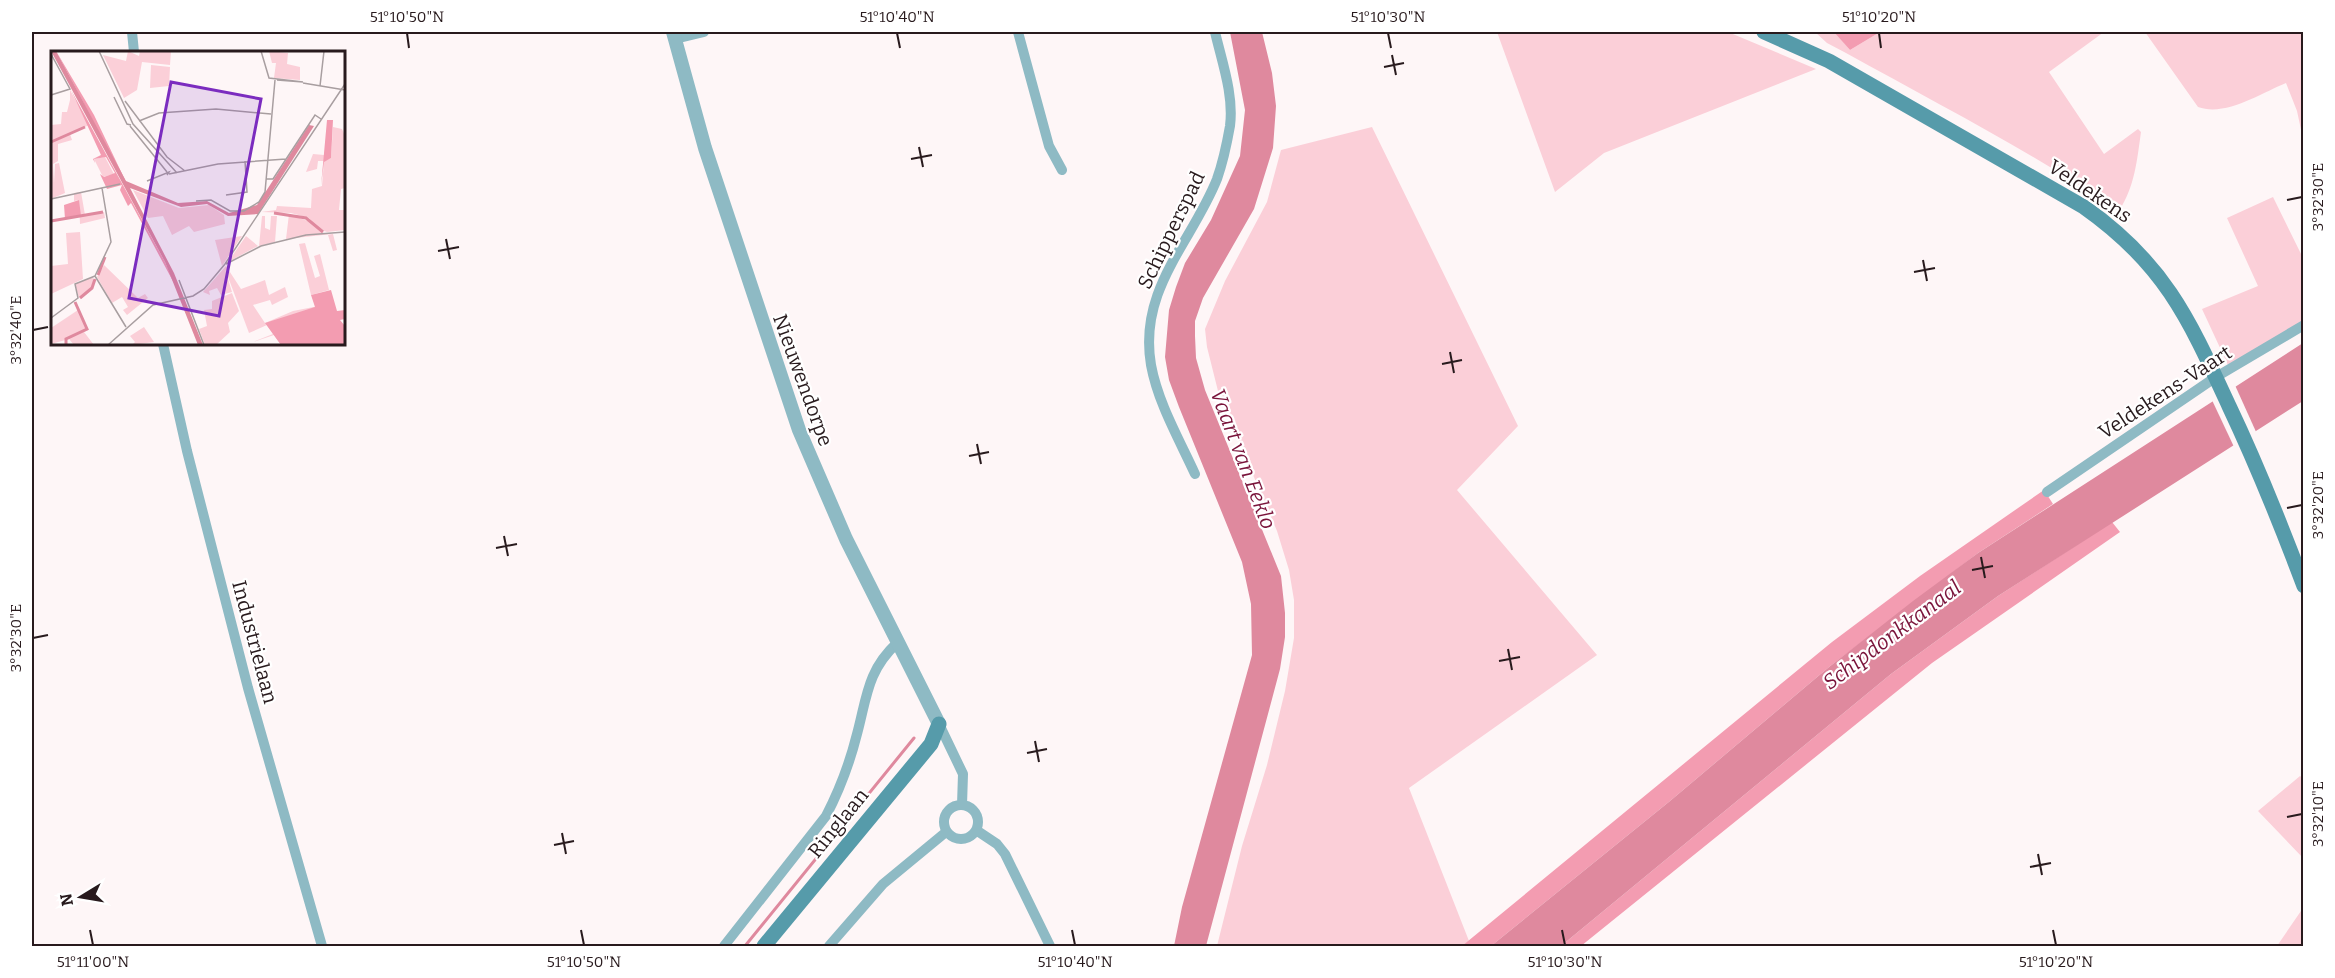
<svg xmlns="http://www.w3.org/2000/svg" width="2335" height="978" font-family="Bitter,serif">
  <style>
    .green { fill: #fbcfd8 }
    .forest { fill: #f39cb1 }
    .water { fill: #df899e }
    .pier { fill: #fef6f7 }
    .lines { fill: none; stroke-linecap: round; stroke-linejoin: round }
    .stream { stroke: #df899e; stroke-width: 3 }
    .minor { stroke: #8ebac4; stroke-width: 10 }
    .tertiary { stroke: #8ebac4; stroke-width: 14 }
    .secondary { stroke: #569baa; stroke-width: 15 }
    .ticks { fill: none; stroke: #281a1d; stroke-width: 2 }
    .labels { text-anchor: middle; stroke-width: 4.5; stroke-linejoin: round; paint-order: stroke }
    .street-label { font-size: 20px; fill: #281a1d; stroke: #fff }
    .water-label { font-size: 21px; font-style: italic; fill: #7a143b; stroke: #fff }
    .inset-river { fill: none; stroke: #df899e; stroke-width: 3 }
    .inset-road { fill: none; stroke: #a89ea0; stroke-width: 1.5 }
    .view { fill: #7b2cbf; fill-opacity: 0.15; stroke: #7b2cbf; stroke-width: 3 }
    .inset-edge { fill: none; stroke: #281a1d; stroke-width: 3 }
    .neatline { fill: none; stroke: #281a1d; stroke-width: 2 }
    .ticks-label { font-size: 15px; text-anchor: middle; fill: #281a1d }
  </style>
  <rect width="100%" height="100%" fill="#fef6f7"/>
  <!-- green -->
  <path class="green" d="M1497 32H1728L1816 69 1604 153 1555 192Z
    M1815 32H1835L1850 50 1880 32H2104L2049 72 2104 154 2138 129 2141 132C2137 160 2135 186 2119 211 2032 152 1938 104 1846 53L1827 43Z
    M2145 32H2303V139L2297 111 2286 83C2261 93 2226 117 2198 107Z
    M1372 127 1518 426 1457 490 1597 655 1409 788 1469 941 1462 946H1217L1242 846 1267 765 1285 691 1294 638V600L1289 570 1277 531 1219 395 1207 347 1205 329 1225 281 1267 202 1281 150Z
    M2273 197 2303 258V321L2228 365 2202 309 2258 286 2227 218Z
    M2300 776 2304 779 2303 858 2258 811Z
    M2303 908V946H2277Z"/>
  <!-- forest -->
  <path class="forest" d="M1834 32H1880L1850 50Z
    M2044 490 2053 504 1978 553 1829 667 1670 801 1491 946H1462L1832 642 1920 576Z
    M2112 522 2120 532 1932 663 1581 946H1561L1891 674 1998 596Z"/>
  <!-- water -->
  <path class="water" d="M1230 32H1262L1272 73 1276 106 1273 148 1254 209 1203 298 1195 321V336L1196 358 1205 390 1281 576 1285 613V637L1280 669 1206 946H1174L1182 907 1252 655 1251 604 1242 562 1179 407 1169 380 1165 357 1169 310 1176 287 1185 263 1211 220 1240 156 1245 110Z
    M2303 343V401L1998 596 1891 674 1561 946H1491L1670 801 1829 667 1913 601 1978 553Z"/>
  <!-- pier -->
  <path class="pier" d="M2234 383 2257 434 2235 449 2211 398Z"/>
  <g class="lines">
    <!-- stream -->
    <path class="stream" d="M745 946 914 738"/>
    <!-- minor -->
    <path class="minor" d="M132 32 134 52
      M1018 32 1049 146 1062 170
      M675 39 704 32
      M163 344 187 451 248 688 322 946
      M1195 474C1179 439 1158 403 1151 365 1138 289 1192 242 1217 179 1223 162 1227 143 1230 126 1234 95 1222 62 1215 32
      M2047 492 2216 377 2304 325
      M939 724 963 774 962 805
      M944 822a17 17 0 1 1 34 0a17 17 0 1 1-34 0Z
      M976 830 997 844 1005 854 1050 946
      M724 946 826 816C839 791 850 762 857 734 867 697 867 671 897 643
      M829 946 883 884 946 832"/>
    <!-- tertiary -->
    <path class="tertiary" d="M673 32 705 148 799 430 846 539 939 724"/>
    <!-- secondary -->
    <path class="secondary" d="M1764 32 1829 61 2084 207C2165 264 2189 319 2229 406 2257 465 2281 525 2304 586
      M764 946 931 744 939 724"/>
  </g>
  <!-- ticks -->
  <path class="ticks" d="M407 33 409 48M897 33 900 48M1388 33 1391 48M1879 33 1881 48M1392 55 1396 75M1384 67 1404 63M919 147 923 167M911 159 932 155M2287 200 2302 197M446 239 450 259M438 251 459 247M1923 260 1927 281M1914 272 1935 268M33 330 48 327M1450 352 1454 373M1442 364 1462 360M977 444 981 464M969 456 989 452M2287 508 2302 505M504 536 508 556M496 548 517 544M1981 557 1985 578M1972 570 1993 566M33 638 48 635M1508 649 1512 670M1499 661 1520 657M1035 741 1039 762M1027 753 1047 749M2287 817 2302 814M562 833 566 854M554 845 574 841M2038 854 2042 875M2030 867 2051 863M90 930 93 945M581 930 584 945M1072 930 1075 945M1562 930 1565 945M2053 930 2056 945"/>
  <g class="labels">
    <!-- street labels -->
    <g class="street-label">
      <text transform="translate(2090 191) rotate(34)" y="7">Veldekens</text>
      <text transform="translate(1171 230) rotate(-64)" y="7">Schipperspad</text>
      <text transform="translate(803 380) rotate(70)" y="7">Nieuwendorpe</text>
      <text transform="translate(2165 392) rotate(-33)" y="7">Veldekens-Vaart</text>
      <text transform="translate(255 642) rotate(75)" y="7">Industrielaan</text>
      <text transform="translate(838 823) rotate(-51)" y="7">Ringlaan</text>
    </g>
    <!-- water labels -->
    <g class="water-label">
      <text transform="translate(1243 459) rotate(69)" y="7">Vaart van Eeklo</text>
      <text transform="translate(1892 635) rotate(-37)" y="7">Schipdonkkanaal</text>
    </g>
  </g>
  <!-- overview -->
  <g transform="translate(51 51)">
    <rect width="294" height="294" fill="#fef6f7"/>
    <path d="M77 0 88 5 89 0H120L119 14 91 11 86 39 73 47 52 4 75 10ZM218 0 237 2 236 13 249 16V29L223 27 225 12H221ZM100 14 119 16 118 35 99 37ZM19 39 38 74 19 83 21 89 7 93V110L2 113 3 132 4 113 8 112 14 142 0 148V74L10 73 11 61H16L19 49ZM282 76 291 78 294 85V137L290 138 288 159H293L294 151V179L276 181 267 178 273 182 282 183 286 199 282 200 277 184 281 183 235 188 238 163 262 172 258 167 240 162 210 161 225 159 226 155 260 157 261 138 271 135 273 110 280 107ZM262 103 273 104V110H267L266 118 255 121ZM54 106 63 123 52 126 43 108ZM82 139 128 157 158 154 173 164 174 173 143 181 138 175 121 184 112 165 97 167ZM30 141 34 164 53 161 54 167 29 173 28 149 23 150V142ZM211 165H214V177L219 179 220 165H226L224 191 208 195ZM29 181 32 228 0 243V215L17 213 15 182ZM191 185 171 215 164 189ZM195 185 207 195 177 211ZM254 192 264 227 269 225 263 205 269 203 278 239 260 244 248 193ZM53 214 87 247 94 243 97 247 76 264 72 259 77 256 71 246 61 252 46 226ZM175 215 190 238 214 229 218 244 234 236 237 246 221 254 219 249 202 254 214 272 242 260 283 252 294 294H230L223 284 202 291 222 283 216 274 198 282 174 218 181 241 170 244 166 237 158 240 159 244 152 241ZM42 226V237L24 250 28 247 24 233ZM181 242 188 260 177 272 179 281 165 294H154L148 278 156 275 153 259 161 258V250ZM27 259 37 279 33 281 43 294H23L18 288 0 293V277ZM93 276 103 291 81 294 84 291 79 285Z" fill="#fbcfd8"/>
    <path d="M5 0 43 64 75 131 74 130ZM20 39 114 211 124 234 80 152 77 155 69 139 71 134 56 138 49 123 53 126 64 122 55 106 43 108 44 112 42 108 50 104ZM276 69H282L280 107 273 111 270 135ZM28 149 30 165 14 168 13 154ZM280 239 286 260 294 259V268L289 269 294 275V294H230L214 272 264 256 260 244Z" fill="#f39cb1"/>
    <path d="M0 0H5L75 130 127 152 156 150 178 162 206 154 258 74 263 75 207 163 177 165 156 153 130 156 79 137 123 222 152 294H147L114 211Z" fill="#df899e"/>
    <path class="inset-river" d="M0 91 34 76M223 162 255 167 272 181M0 170 52 161M47 224 54 206M29 247 41 237 44 228M15 294V288L36 278 24 251"/>
    <path class="inset-road" d="M48 0 82 73 126 122M210 0 218 27 252 31 226 29M0 3 19 38 0 44M252 32 294 39M269 35 273 0M63 46 76 73 80 74M74 50 116 106 134 120M88 70 108 62 165 58 220 63M79 75 116 121M118 123 167 113 235 108M215 128H222L264 64 270 68M96 130 118 121 116 124M175 144 196 141 194 110M0 148 69 133M145 150 160 149 179 160H193L208 151 214 141 224 29M175 213 210 195 255 184 294 181M44 225 60 191 51 137M44 225 75 276M128 229 153 294M0 267 27 247 24 233 44 225M57 294 102 254 142 245 153 238 174 213 294 33"/>
    <path class="view" d="M120 31 210 48 168 265 78 247Z"/>
    <rect width="294" height="294" class="inset-edge"/>
  </g>
  <!-- border -->
  <rect width="2335" height="978" fill="none" stroke="#ffffff" stroke-width="66"/>
  <!-- north arrow -->
  <g transform="translate(81 897) rotate(259)" stroke="#ffffff" stroke-width="4.5" paint-order="stroke">
  <path d="M0-4.5L10 22L0 15L-10 22Z" fill="#281a1d"/>
  <text y="-9" font-size="16" font-weight="bold" text-anchor="middle" fill="#281a1d">N</text>
  </g>
  <rect x="33" y="33" width="2269" height="912" class="neatline"/>
  <g class="ticks-label">
    <text x="407" y="22">51°10'50"N</text>
    <text x="897" y="22">51°10'40"N</text>
    <text x="1388" y="22">51°10'30"N</text>
    <text x="1879" y="22">51°10'20"N</text>
    <text transform="translate(2318 197) rotate(-90)" y="5">3°32'30"E</text>
    <text transform="translate(16 330) rotate(-90)" y="5">3°32'40"E</text>
    <text transform="translate(2318 505) rotate(-90)" y="5">3°32'20"E</text>
    <text transform="translate(16 638) rotate(-90)" y="5">3°32'30"E</text>
    <text transform="translate(2318 814) rotate(-90)" y="5">3°32'10"E</text>
    <text x="93" y="967">51°11'00"N</text>
    <text x="584" y="967">51°10'50"N</text>
    <text x="1075" y="967">51°10'40"N</text>
    <text x="1565" y="967">51°10'30"N</text>
    <text x="2056" y="967">51°10'20"N</text>
  </g>
</svg>
